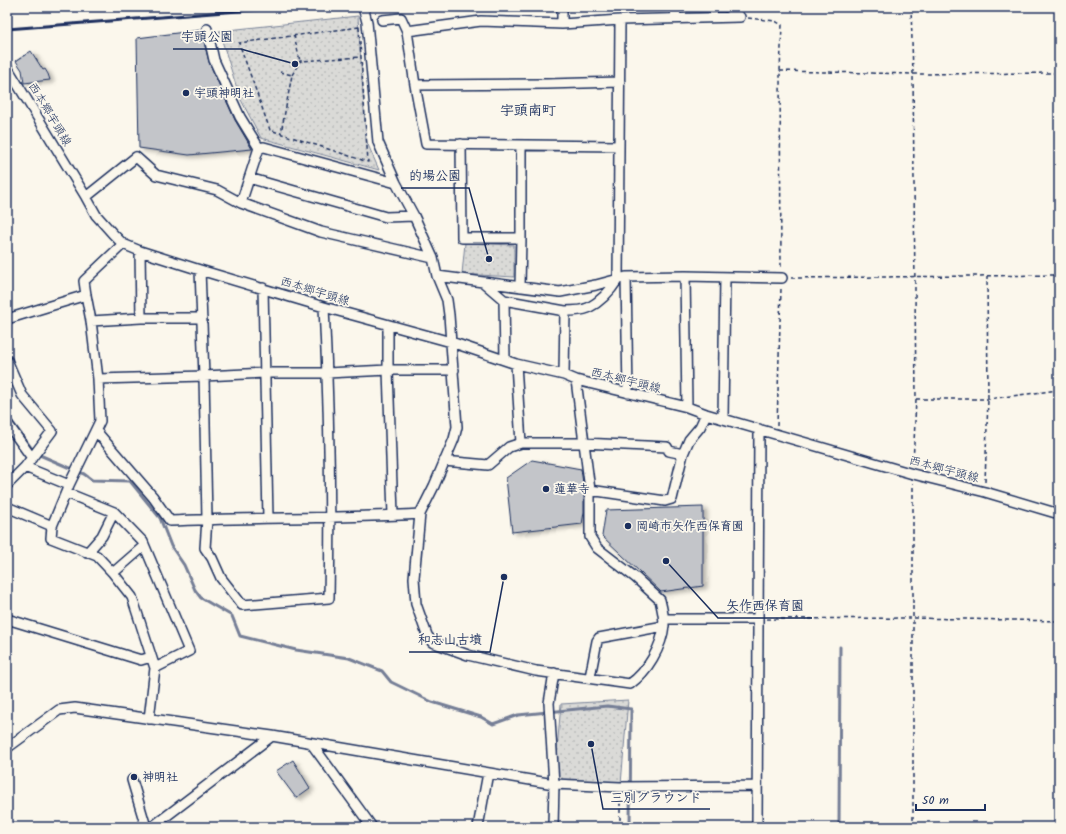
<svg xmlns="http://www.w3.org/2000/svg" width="1066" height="834" font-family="Kalam,'Klee One',sans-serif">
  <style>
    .park { fill: url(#park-dots); stroke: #7a849a }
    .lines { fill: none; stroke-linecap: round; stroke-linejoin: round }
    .stream { stroke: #747e96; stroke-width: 3 }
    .building { fill: #c3c5c9; stroke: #1b2f5e; filter: url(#shadow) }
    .street-casing { stroke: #1b2f5e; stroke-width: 12 }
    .path { stroke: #1b2f5e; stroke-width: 1.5; stroke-dasharray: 4 3; stroke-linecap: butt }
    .street { stroke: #fbf7ec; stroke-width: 9 }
    .rail { stroke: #1b2f5e; stroke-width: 3 }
    .poi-dot { fill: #1b2f5e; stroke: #fbf7ec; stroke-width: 1.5 }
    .labels { text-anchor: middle; stroke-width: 3.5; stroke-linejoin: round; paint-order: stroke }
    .poi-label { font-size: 12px; font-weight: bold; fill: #1b2f5e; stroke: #fbf7ec; text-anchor: start }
    .street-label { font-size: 12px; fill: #1b2f5e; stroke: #fbf7ec }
    .quarter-label { font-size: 14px; font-weight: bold; fill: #1b2f5e; stroke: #fbf7ec }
    .leader { fill: none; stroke: #1b2f5e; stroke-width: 1.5 }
    .callout-dot { fill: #1b2f5e; stroke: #fbf7ec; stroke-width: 1.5 }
    .callout-label { font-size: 13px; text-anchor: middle; font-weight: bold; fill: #1b2f5e; stroke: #fbf7ec; stroke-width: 3.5; stroke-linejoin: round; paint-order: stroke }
  </style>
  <defs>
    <pattern id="park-dots" width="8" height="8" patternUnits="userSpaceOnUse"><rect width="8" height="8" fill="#dadad7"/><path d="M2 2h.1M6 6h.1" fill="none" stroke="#babbbb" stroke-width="1.8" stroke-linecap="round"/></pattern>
    <filter id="shadow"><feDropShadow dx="4" dy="2.5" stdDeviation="2" flood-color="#0004"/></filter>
  </defs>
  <rect width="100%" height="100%" fill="#fbf7ec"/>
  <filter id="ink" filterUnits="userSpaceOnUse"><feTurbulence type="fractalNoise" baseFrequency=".025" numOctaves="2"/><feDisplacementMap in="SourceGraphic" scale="8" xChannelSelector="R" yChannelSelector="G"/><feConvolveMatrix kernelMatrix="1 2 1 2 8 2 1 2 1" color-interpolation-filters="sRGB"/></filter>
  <g filter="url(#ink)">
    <!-- park -->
    <path class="park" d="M358 16 366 140 379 170 261 138 240 98 219 31Z
      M465 243 514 245V277L462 274Z
      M628 700 621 784H554L561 704Z"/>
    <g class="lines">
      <!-- stream -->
      <path class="stream" d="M7 415 35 453 84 474 92 480 130 481 160 518 171 546 184 565 195 590 201 598 232 616 240 636 296 650 349 658 382 671 391 682 432 702 481 717 493 724 518 715 607 706 631 709 630 827
        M839 827 840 647"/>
    </g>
    <!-- building -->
    <path class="building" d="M201 30 209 62 235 120 252 149 189 155 139 148 137 38Z
      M31 51 43 70 45 69 48 74 50 80 24 83 22 70 16 61Z
      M532 460 581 469 584 490V512L582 524 512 532 506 478Z
      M703 507V586L661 592 602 536 606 510Z
      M293 760 310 788 296 798 276 771Z"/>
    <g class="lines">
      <!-- street casing -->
      <g class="street-casing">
        <path id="street" d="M363 7 367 22 378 142 396 183 414 216 433 258 437 276 447 300 449 315 457 427 454 439 434 486 420 514 414 578 416 604 427 635 432 642 468 655 536 671 630 684C647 672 662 647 664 625 664 617 662 608 660 600L636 578 597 548 590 537V490L576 380
          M562 7V24
          M675 7 676 18
          M728 7 740 17
          M382 20 401 18 407 31
          M207 29 214 60 240 117 259 148
          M7 67 86 197 96 215 113 234 123 244 140 251 200 270 324 307 451 342 516 364 564 375 576 380 687 407 706 414 913 474 985 492 1059 514
          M415 85 547 84 620 82
          M461 144 462 238H521
          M619 146 426 144 415 85 407 31 481 21 562 24 620 20 740 17
          M259 148 264 147 396 183
          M249 178 386 217 414 216
          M86 197 136 157 156 175 217 190 241 203 321 232 433 258
          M241 203 259 148
          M123 244 84 281 86 295 91 321 98 379 100 421 69 485 52 526 51 538 97 556 113 573 132 597 155 668 149 719
          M140 251 141 318
          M200 270 204 376 207 519 205 548 212 558 221 578 242 605 329 598C331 501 329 404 324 307
          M437 276 560 292 596 285 626 277 685 276 782 278
          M685 276 687 407
          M626 277 628 393
          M483 282 504 300 505 360
          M520 287 521 238V145
          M263 288 268 518
          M504 300 565 311
          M7 319 86 295
          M91 321 141 318H202
          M388 325V370L393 515
          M7 360 22 395 52 431 25 467 7 485
          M516 364 521 443H583L667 447 669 451 683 454
          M564 375 565 311C573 311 581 311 588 308 600 302 611 290 618 279L620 20
          M98 379 204 376 264 373H327L388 370H454
          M723 418 725 277
          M7 423 32 458
          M96 431 153 497 170 521C253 517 336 519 420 514
          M444 461 488 465 509 447 521 443
          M25 467 69 485
          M590 490 665 501 672 499 683 454 689 440 700 427 706 414
          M67 493 114 512 143 542 189 651 155 668
          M7 507 52 526
          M87 553 102 536 114 512
          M113 573 144 546
          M7 619 141 660 151 657
          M664 619H758
          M590 677 597 641 599 638 664 626
          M311 743 372 827
          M7 748 59 710 75 708 272 736 554 784 620 787 757 786
          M132 780 146 827
          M152 827 272 736
          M478 827 488 773
          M553 827 554 784 549 703 554 673
          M757 827 759 429"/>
      </g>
      <!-- path -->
      <path class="path" d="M911 7 913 74 916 399 913 465
        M748 18 775 21 782 25 780 71 781 268
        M359 27 368 162 270 130 239 43Z
        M294 35 300 61
        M780 71 913 74 1059 73
        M280 72 292 75 281 133
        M292 75 300 61 361 57
        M791 278 1059 275
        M916 399H988L1059 390
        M777 426 781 288
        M985 482 988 399 987 276
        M767 619 913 618 1059 621
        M620 827V795
        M913 827V483"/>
      <!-- street -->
      <use href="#street" class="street"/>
      <!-- rail -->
      <path class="rail" d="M7 29 289 7"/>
    </g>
  </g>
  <!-- markers -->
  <g class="poi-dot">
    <circle cx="186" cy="93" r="4"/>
    <circle cx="546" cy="489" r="4"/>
    <circle cx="628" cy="526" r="4"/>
    <circle cx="134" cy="777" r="4"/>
  </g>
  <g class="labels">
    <!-- poi labels -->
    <g class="poi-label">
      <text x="194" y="97">宇頭神明社</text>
      <text x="554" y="493">蓮華寺</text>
      <text x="636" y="530">岡崎市矢作西保育園</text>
      <text x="142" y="781">神明社</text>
    </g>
    <!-- street labels -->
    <g class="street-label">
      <text transform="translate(50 114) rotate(59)" y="4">西本郷宇頭線</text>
      <text transform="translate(315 291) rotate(17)" y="4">西本郷宇頭線</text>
      <text transform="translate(626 380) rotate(14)" y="4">西本郷宇頭線</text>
      <text transform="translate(944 469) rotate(15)" y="4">西本郷宇頭線</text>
    </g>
    <!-- quarter labels -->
    <g class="quarter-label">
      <text x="528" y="115">宇頭南町</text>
    </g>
  </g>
  <!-- callouts -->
  <path class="leader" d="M295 64L241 49H173M489 259L469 188H401M666 561L718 618H812M504 577L490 652H409M591 744L603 809H710"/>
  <g class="callout-dot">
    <circle cx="295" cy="64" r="4"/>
    <circle cx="489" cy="259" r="4"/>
    <circle cx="666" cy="561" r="4"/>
    <circle cx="504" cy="577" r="4"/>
    <circle cx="591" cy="744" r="4"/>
  </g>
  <g class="callout-label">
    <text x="207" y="41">宇頭公園</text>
    <text x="435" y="180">的場公園</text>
    <text x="765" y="610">矢作西保育園</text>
    <text x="450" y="644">和志山古墳</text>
    <text x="656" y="802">三別グラウンド</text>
  </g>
  <!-- margin -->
  <rect width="1066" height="834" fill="none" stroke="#fbf7ec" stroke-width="24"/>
  <rect x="12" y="12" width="1042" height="810" fill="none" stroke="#1b2f5e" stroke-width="1.5" filter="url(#ink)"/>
  <!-- scale -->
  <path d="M916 804v6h69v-6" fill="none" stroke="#1b2f5e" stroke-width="2"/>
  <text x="922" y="804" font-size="12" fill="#1b2f5e" stroke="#fbf7ec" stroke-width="3" paint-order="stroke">50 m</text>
</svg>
